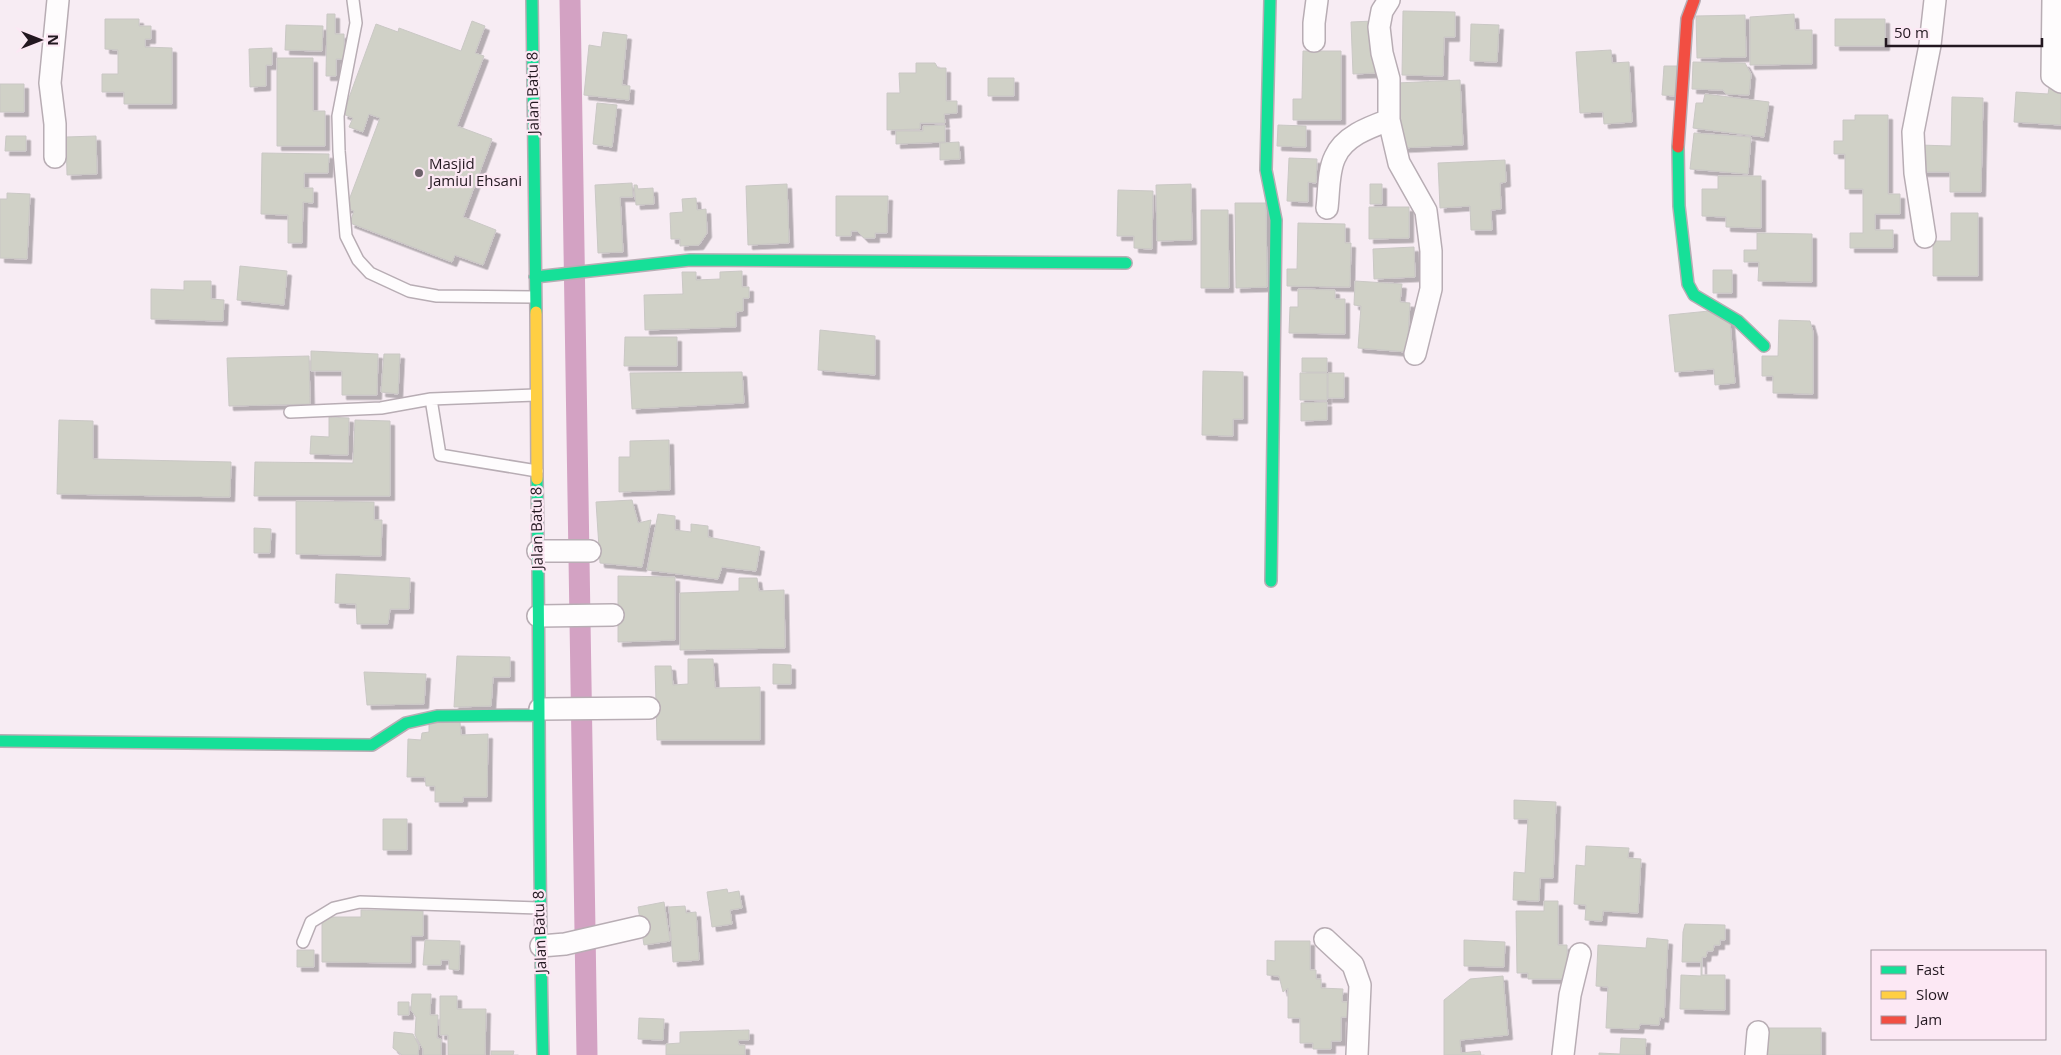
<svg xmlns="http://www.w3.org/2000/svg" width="2061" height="1055" font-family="'Open Sans',sans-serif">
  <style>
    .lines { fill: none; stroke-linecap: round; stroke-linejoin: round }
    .canal { stroke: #d3a2c3; stroke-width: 21 }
    .building { fill: #d0d1c7; stroke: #cac8c5; filter: url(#shadow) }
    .lane-casing { stroke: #b8adb4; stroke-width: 14 }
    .street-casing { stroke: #b8adb4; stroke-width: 24 }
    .fast-casing { stroke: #b8adb4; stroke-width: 14 }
    .slow-casing { stroke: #b8adb4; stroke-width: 14 }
    .jam-casing { stroke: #b8adb4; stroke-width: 14 }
    .lane { stroke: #fefcfd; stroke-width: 11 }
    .street { stroke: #fefcfd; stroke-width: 21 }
    .fast { stroke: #16e098; stroke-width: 11 }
    .slow { stroke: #ffcf43; stroke-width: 11 }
    .jam { stroke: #f24e42; stroke-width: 11 }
    .poi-dot { fill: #6d626a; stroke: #fce8f4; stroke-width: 2 }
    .labels { text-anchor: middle; stroke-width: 4.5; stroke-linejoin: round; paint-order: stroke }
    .street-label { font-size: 15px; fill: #231820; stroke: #fce8f4 }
    .poi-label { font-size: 15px; fill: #231820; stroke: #fce8f4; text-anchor: start }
  </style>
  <defs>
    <filter id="shadow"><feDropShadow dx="4.5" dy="4.5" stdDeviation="0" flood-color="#0004"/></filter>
  </defs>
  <rect width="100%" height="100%" fill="#f7ecf3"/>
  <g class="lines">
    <!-- canal -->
    <path class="canal" d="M570 0 587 1055"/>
  </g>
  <!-- building -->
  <path class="building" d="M1403 11 1455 12V37H1444L1443 76 1402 75Z
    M327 14H335V34H344V59H336V76H326Z
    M1794 14 1795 30H1812V64L1750 65V17Z
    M1745 15 1746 57 1697 58 1696 16Z
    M105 19H139V26H151V39H145V47L172 48V104H124V92H102V74H118V50L105 49Z
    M1835 19H1885V46H1835Z
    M472 21 485 26 475 53 484 56 457 126 492 139 463 217 496 230 483 265 455 255 452 262 350 223 354 211 346 208 380 118 369 114 363 132 349 127 353 118 343 114 376 24 398 32 399 28 461 51Z
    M1373 21 1375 73 1353 74 1351 22Z
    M1471 24 1499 25 1497 62 1470 61Z
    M286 25 323 26 322 51 285 50Z
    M603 32 627 35 622 85 630 86 629 100 584 95 589 45 601 47Z
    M272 48V65H266V86L250 87 249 49Z
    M1611 50 1612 63 1629 62 1632 122 1604 124 1603 112 1580 113 1576 52Z
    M1303 51H1341V120H1293V99H1302Z
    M277 58H313V111H325V146H277Z
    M1693 62 1745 63 1751 74 1749 95 1726 94 1723 90 1692 89Z
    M916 63H935L938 68H946V101H957V113L944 114 945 123H920V129L887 130V93H900L899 73H916Z
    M1664 66H1677L1675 96 1662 95Z
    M988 78H1014V96H988Z
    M1460 80 1463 145 1400 148 1397 83Z
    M0 84H24V112H0Z
    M2049 88 2061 89V125L2014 122 2016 92 2048 94Z
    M1705 94 1769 102 1764 137 1693 128 1696 103H1703Z
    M1952 97 1983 98 1981 192H1950V172H1919L1920 145 1951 146Z
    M597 103 617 105 612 147 593 144Z
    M1855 115H1888V194H1900V214H1875V230H1893V248H1850V233H1863V189H1845V154H1834V141H1843V120H1855Z
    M945 125V142L896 144V131H923V126Z
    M1278 125 1306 126V147L1277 146Z
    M1694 133 1751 137 1748 174 1690 169Z
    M6 136H26V151H5Z
    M96 136 97 174 67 175 66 137Z
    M959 142 960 159 940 160V143Z
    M262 153 329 154 328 173H304V188H313V203L303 202 302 243H288V215L261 214Z
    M1289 158 1317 159 1316 183 1308 182V202L1287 201Z
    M1505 160 1506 182 1500 183 1501 209 1491 210 1492 230H1471L1470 206 1440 208 1438 163Z
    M1718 176H1761V228L1726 227V217L1702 216V189H1718Z
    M632 183 633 197H620L623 252 598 253 595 185Z
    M787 184 789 243 748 245 746 186Z
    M1191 184 1192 240 1157 241 1156 185Z
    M1370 184H1382V204H1370Z
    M634 185H637L638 189 653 188 654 204 636 205Z
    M1118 190 1153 191 1152 249 1134 248V236H1117Z
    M7 193 30 194 27 259 0 258V199H7Z
    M836 196H888L887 233H875V238H864L857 231H851V236H836Z
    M696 198 697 210 706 209 707 233 699 245 680 246V239H671L670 213 683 212 682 199Z
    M1235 203H1266L1267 287 1236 288Z
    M1369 207H1409V238L1369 239Z
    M1201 210H1228L1229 288H1201Z
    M1951 213H1978V276H1933V241H1951Z
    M1298 223 1345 224V243H1351L1350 287 1287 286V269H1297Z
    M1757 233 1812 234V282L1758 281 1759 262H1744V250H1757Z
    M1414 247 1415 277 1374 279 1373 249Z
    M240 266 287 271 284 305 237 300Z
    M1713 270H1732V293H1713Z
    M742 271V287H749V298H743V311L736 312V327L645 330 644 295 683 294 682 272H696V280L720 279V272Z
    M184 281H211V299L224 300 223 321 151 319V289L184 290Z
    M1355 281 1402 284 1400 302 1410 303 1407 352 1358 348 1361 306 1354 305Z
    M1298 289 1335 290V299H1345V334L1289 333 1290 307H1298Z
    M1709 311 1730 322 1735 383 1715 385 1714 369 1675 372 1669 315Z
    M1779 320 1810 321 1813 332V394L1773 393V376H1762V356H1778Z
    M820 330 875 336V375L818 370Z
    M625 337H677V366H624Z
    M311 351 378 354 377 395H342V371H311Z
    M384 354H400L398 394 381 392Z
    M309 356 310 404 229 406 227 358Z
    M1302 358H1327V372H1302Z
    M1203 371 1243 372V419H1233V436L1202 435Z
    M742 372 744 403 632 409 630 373Z
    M1300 373H1327V400H1300Z
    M1328 373H1344V398H1328Z
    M1327 402V420L1301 421V403Z
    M329 417 349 418 348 455 310 454 311 436 329 437Z
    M59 420 93 421V459L231 462 230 497 57 494Z
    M355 420 390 421V496H254L255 462 353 463Z
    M669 440 670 490 619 492V457H630V441Z
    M632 500 638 523 651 520 642 567 600 563 596 502Z
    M296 501 374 502V520H382L381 556 296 554Z
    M658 514 675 516V530L691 532V524L708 526V537L760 547 756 571 722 567 718 579 647 570Z
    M254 528 271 529 270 553H254Z
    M336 574 410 578 409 609H390L388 624H357L356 604 335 603Z
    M618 576 675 577V640L618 642Z
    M739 578H757L759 591 784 590 785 648 680 650V593L739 591Z
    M457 656 510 657V677H493L491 706 454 707Z
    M688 659H713L715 688 760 687V740H657L655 666H671L673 685 688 684Z
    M773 664 791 665V684H773Z
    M364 672 426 674 424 704 367 705Z
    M460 722 461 735 488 734 487 797H463V802H435V786H426L425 777H407L408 739 421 740 422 733 429 732V723Z
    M1514 800 1556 802 1553 878H1540L1539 901 1513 900 1514 872 1525 873 1528 819H1514Z
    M383 819H407V850H383Z
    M1586 846 1629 848 1628 858 1641 859 1638 913 1603 911 1602 921 1585 920 1586 905 1574 904 1576 865 1585 866Z
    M727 889 728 893 739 891 742 908 730 910 732 924 712 927 707 892Z
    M1544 901H1558V945H1567V979H1528V973H1517L1516 911H1544Z
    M664 902 670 941 644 945 638 907Z
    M685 906 686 913 696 912 699 960 673 962 669 907Z
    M361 910 423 911V936H411V963L322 962V917H361Z
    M1685 924 1725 925V940H1720V945H1714L1713 951H1707L1706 957H1702V975H1725V1010L1680 1009 1681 975 1701 976V962H1682L1683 932Z
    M1647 938 1668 940 1664 1018 1660 1017 1659 1025 1640 1024 1639 1029 1606 1028 1608 987 1596 986 1598 945 1646 948Z
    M425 940 460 941 459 970 449 969V960H441V965H423Z
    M1464 940 1505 942 1504 967 1464 966Z
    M1275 941H1310V970H1316V979H1321V988L1343 989 1342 1002H1349V1017H1341V1041H1331V1049H1313V1043H1300V1018H1288V988L1283 992 1279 976 1267 975V960L1275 961Z
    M297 950H314V967H297Z
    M1503 976 1508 1035 1460 1040 1461 1053 1480 1051 1481 1055H1444V1000L1470 979Z
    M412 994H431L430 1015H438L437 1038 441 1039V1055H423V1049L415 1035 416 1017 411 1010Z
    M440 996H457V1009H486L485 1055H448V1035H440Z
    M398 1002H409V1015H398Z
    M639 1018 664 1019 663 1040 638 1039Z
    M1766 1028H1821V1055H1764Z
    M749 1030V1040H738L739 1045H745V1055H666V1044L680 1043V1032Z
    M394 1032 413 1034 419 1046 418 1055H402L393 1048Z
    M1621 1038 1646 1039 1645 1055H1599V1053L1620 1054Z
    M491 1051H514L513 1055H491Z"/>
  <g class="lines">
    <!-- lane casing -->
    <g class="lane-casing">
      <path id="lane" d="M353 0 356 23 338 116 339 151 346 236 358 260 370 273 409 291 437 296 535 297
        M536 395 431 399 440 455 537 471
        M290 412 381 408 431 399
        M303 942 311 922 334 908 360 902 539 908"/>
    </g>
    <!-- street casing -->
    <g class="street-casing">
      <path id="street" d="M1389 0 1382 11 1379 27 1382 53 1389 79V120L1399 163 1426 211 1431 251V289L1415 354
        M2053 0 2052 76 2061 82
        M1314 41V23L1317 0
        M55 157V124L50 83 58 0
        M1327 208C1329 192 1328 171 1335 157 1344 136 1370 127 1389 120
        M1925 237 1915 173 1913 132 1930 45 1935 0
        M538 551H590
        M538 616 613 615
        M540 709 649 708
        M1325 939 1353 965 1360 985 1357 1055
        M541 946 565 944 639 927
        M1563 1055 1570 995 1580 954
        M1756 1055 1758 1032"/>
    </g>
    <!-- fast casing -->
    <g class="fast-casing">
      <path id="fast" d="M532 0 536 312
        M1270 0 1266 170 1276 220 1271 581
        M1678 147 1679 206 1688 284 1694 295 1738 321 1764 346
        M535 277 690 260 1126 263
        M537 479C540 671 538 863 543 1055
        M0 741 372 745 406 723 437 716 539 715"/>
    </g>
    <!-- slow casing -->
    <g class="slow-casing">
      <path id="slow" d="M536 312 537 479"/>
    </g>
    <!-- jam casing -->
    <g class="jam-casing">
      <path id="jam" d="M1678 147 1687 19 1694 0"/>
    </g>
    <!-- lane -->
    <use href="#lane" class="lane"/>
    <!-- street -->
    <use href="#street" class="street"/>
    <!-- fast -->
    <use href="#fast" class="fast"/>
    <!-- slow -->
    <use href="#slow" class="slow"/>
    <!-- jam -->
    <use href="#jam" class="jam"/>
  </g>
  <!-- markers -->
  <circle class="poi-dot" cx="419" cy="173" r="5"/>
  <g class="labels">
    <!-- street labels -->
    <g class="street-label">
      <text transform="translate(533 93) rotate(-91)" y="5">Jalan Batu 8</text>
      <text transform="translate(537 528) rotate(-91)" y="5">Jalan Batu 8</text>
      <text transform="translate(540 932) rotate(-92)" y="5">Jalan Batu 8</text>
    </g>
    <!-- poi labels -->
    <g class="poi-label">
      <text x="429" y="169">Masjid<tspan x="429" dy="17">Jamiul Ehsani</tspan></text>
    </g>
  </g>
  <!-- legend -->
  <rect x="1871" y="950" width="175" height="90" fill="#fce8f4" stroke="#a5959f"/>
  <rect x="1881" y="966" width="25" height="8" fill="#16e098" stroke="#a5959f"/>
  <text x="1916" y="975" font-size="15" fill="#231820">Fast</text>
  <rect x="1881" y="991" width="25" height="8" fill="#ffcf43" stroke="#a5959f"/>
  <text x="1916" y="1000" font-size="15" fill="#231820">Slow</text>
  <rect x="1881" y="1016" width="25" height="8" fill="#f24e42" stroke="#a5959f"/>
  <text x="1916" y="1025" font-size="15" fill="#231820">Jam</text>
  <!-- north arrow -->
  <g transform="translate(40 40) rotate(90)" stroke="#fce8f4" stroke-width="4" paint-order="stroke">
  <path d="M0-4L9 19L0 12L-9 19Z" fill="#231820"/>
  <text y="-8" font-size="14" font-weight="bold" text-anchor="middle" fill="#231820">N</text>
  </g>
  <!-- scale -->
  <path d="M1886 38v8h156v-8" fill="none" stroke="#231820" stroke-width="2.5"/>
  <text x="1894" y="38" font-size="15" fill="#231820" stroke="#fce8f4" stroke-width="4" paint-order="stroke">50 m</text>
</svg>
